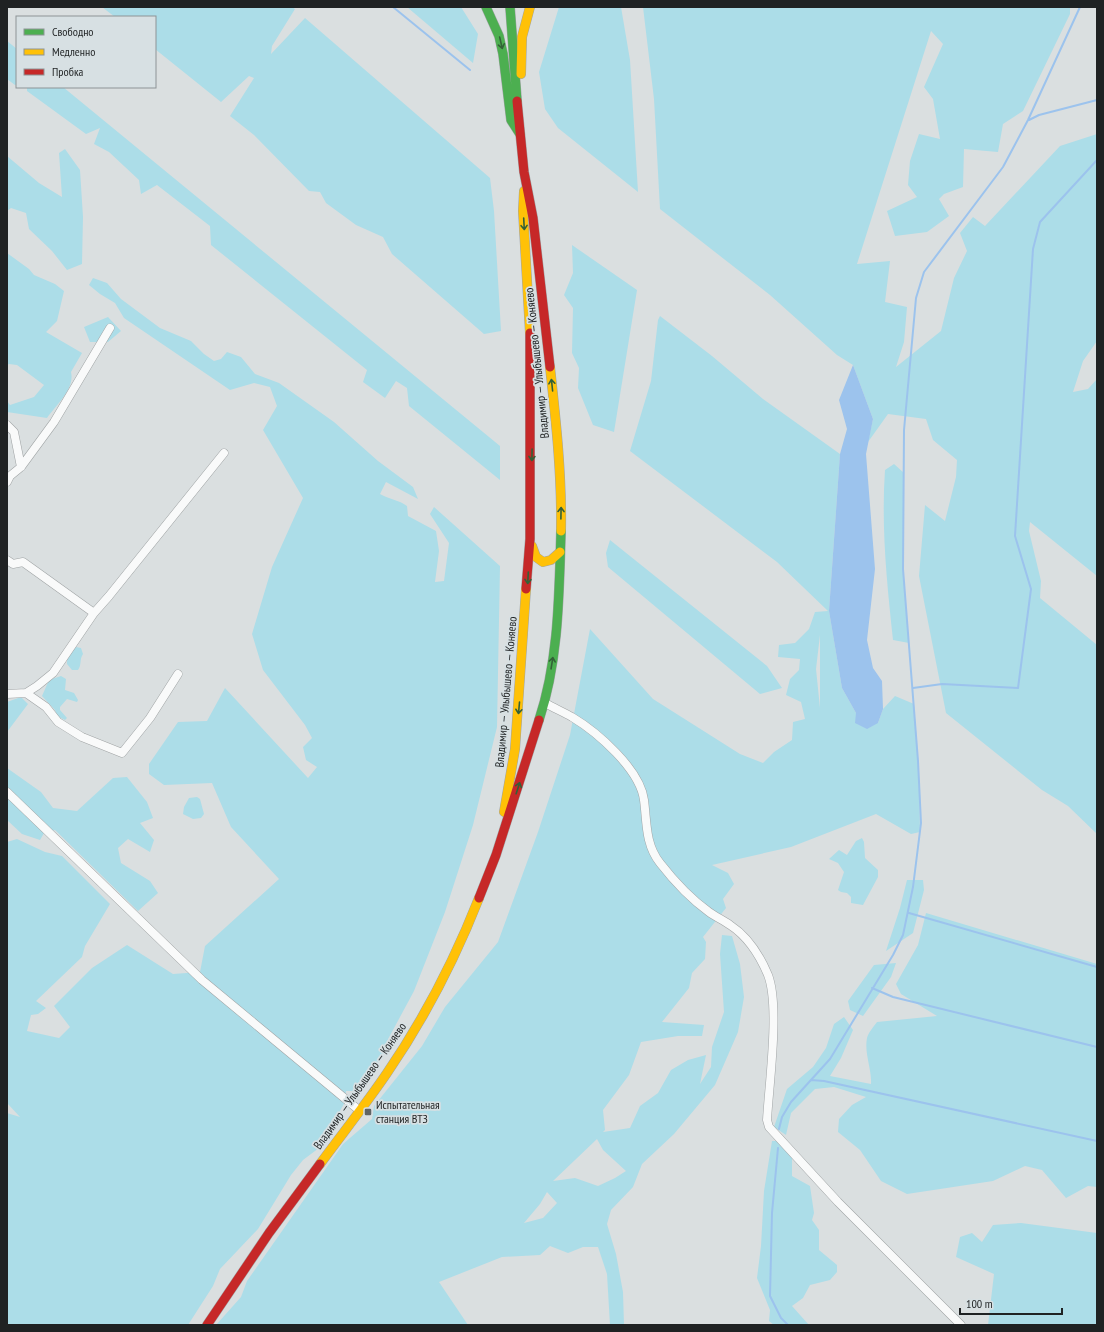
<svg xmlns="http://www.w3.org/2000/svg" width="1104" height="1332" font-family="'PT Sans Narrow',sans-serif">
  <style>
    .green { fill: #acdde8; fill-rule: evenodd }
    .water { fill: #9cc3ed }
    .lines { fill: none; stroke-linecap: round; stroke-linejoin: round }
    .stream { stroke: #9cc3ed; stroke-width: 2 }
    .street-casing { stroke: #a0a4a5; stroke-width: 9 }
    .fast-casing { stroke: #a0a4a5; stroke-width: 10 }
    .slow-casing { stroke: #a0a4a5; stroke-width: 10 }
    .jam-casing { stroke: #a0a4a5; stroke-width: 10 }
    .street { stroke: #f9fafa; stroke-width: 8 }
    .fast { stroke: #4caf50; stroke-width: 9 }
    .slow { stroke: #ffc107; stroke-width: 9 }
    .jam { stroke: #c62828; stroke-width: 9 }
    .oneway { stroke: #336137 }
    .poi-dot { fill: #606465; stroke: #d7e0e3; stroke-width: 1.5 }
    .labels { text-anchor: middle; stroke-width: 3.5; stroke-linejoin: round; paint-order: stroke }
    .street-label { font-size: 12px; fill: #1f2223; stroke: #d7e0e3 }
    .poi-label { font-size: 12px; fill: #1f2223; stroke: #d7e0e3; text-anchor: start }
  </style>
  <rect width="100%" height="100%" fill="#dadfe0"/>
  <!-- green -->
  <path class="green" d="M102 7H292L295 9 272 46 271 54 305 18 490 178 494 211 501 331 484 334 392 254 383 237 356 225 326 203 320 192 309 191 254 135 230 116 254 78 249 76 221 102 155 49V17H115Z
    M407 7H461L478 34 473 63Z
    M559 7H621L630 60 638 192 558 128 545 109 539 72Z
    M643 7H1070V14L1023 111 1003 124 998 152 964 149 963 187 944 194 939 199 949 216 927 232 895 236 887 211 917 197 908 185 910 161 919 134 940 139 933 99 924 87 943 44 931 31 857 264 890 261 885 302 907 307 904 342 896 367 941 331 954 278 967 251 960 233 973 217 985 226 1060 146 1097 134V341L1083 361 1073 392 1088 389 1097 379V576L1030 522 1029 531 1041 581 1040 598 1097 645V834L1068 806 1042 790 946 713 919 576 925 505 945 521 956 477 957 460 933 440 926 419 888 414 868 442 873 419 853 365 837 355 770 295 660 209 654 99Z
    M7 41 17 49V84L15 85 7 79Z
    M27 87H63L500 446V480L409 406 407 388 396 381 385 398 363 382 367 370 211 245 210 226 157 185 141 194 139 180 109 152 94 144 100 128 86 134 27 91Z
    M65 149 80 170 83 217 82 264 67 270 52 251 29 229 26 213 11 208 7 211V156L39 183 62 197 59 153Z
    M572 245 637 290 614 432 593 425 578 388 579 368 572 353 573 308 564 295 573 273Z
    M7 253 29 269 34 275 55 284 64 291 57 321 46 332 82 353 71 372C75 389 56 405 47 418L7 412V401L10 405 34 397 44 385 17 365 9 364 7 365Z
    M93 278 107 283 121 299 160 328 191 341 204 354 214 361 221 359 227 352 241 357 255 374 279 383 334 422 378 461 413 487 418 499 386 482 380 494C389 499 399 500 407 506L408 516 436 531 439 551 435 582 444 581 449 543 430 514 434 507 500 566 497 727 473 825 445 912 414 991 386 1043 383 1056 358 1091H346L345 1102 319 1148 303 1160 291 1175 258 1229 220 1269 213 1286 188 1325H7V1113L20 1117 7 1103V842L17 839 45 852 62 856 110 904 85 946 82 957 36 1001 46 1008 38 1014 31 1015 27 1031 59 1038 70 1027 54 1006 92 968 127 945 173 974 200 972 205 946 279 879 231 827 212 783 164 785 149 774V764L178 722 207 721 225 688 308 778 317 767 306 760 303 747 312 738 305 725 263 670 252 634 272 567 303 498 263 430 277 406 270 387 254 383 230 390 124 318 115 303 100 294 89 285Z
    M660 316 712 356 763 399 840 454 829 611 842 688 856 713 878 723 883 709 895 696 914 704 919 770 920 832 911 834 876 814 791 847 712 865 728 873 734 884 723 899 726 908 703 937 706 942 705 959 692 973 689 988 662 1022 704 1025 702 1036H678L641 1042 629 1075 603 1110 605 1130 603 1132 630 1128 640 1106 658 1093 671 1070 688 1060 706 1055 700 1084 711 1067 712 1047 724 1012 720 954 722 935 732 936 740 964 744 997 738 1032 715 1085 674 1134 642 1164 633 1187 611 1210 607 1224 616 1254 623 1292 624 1325H610L607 1274 598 1247H583L568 1253 550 1246 540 1255 502 1257 439 1282 468 1325H216L241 1297 247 1281 343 1144 372 1119 374 1106 422 1046 445 1007 498 942 538 832 570 735 590 629 653 699 740 754 763 763 774 752 792 740 793 722 805 719 801 702 786 695 790 679 799 670 800 659 778 657 779 645 795 643 809 629 815 612 828 611 777 562 630 451 651 381 658 320ZM820 635V708L816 669ZM597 1139 603 1150 626 1171 615 1178 598 1186 575 1178 553 1181ZM547 1192 557 1203 543 1218 524 1223 540 1204Z
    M108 317 121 331 108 342H90L84 327Z
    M894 464 904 473 903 569 909 643 893 640C887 584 881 527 885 470Z
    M610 540 767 666 782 688 760 694 608 567 606 553Z
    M76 647 81 648 83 654C79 660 82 665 78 670H72L67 664C67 656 69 652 76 647Z
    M61 676 66 679 65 690 74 693 78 700 77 702 67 699 60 707V710L67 718 65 720 57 716 55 710 42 696 49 680Z
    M21 697 28 704 7 732V702Z
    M7 768 41 792 53 808 77 811 113 778 127 777 147 802 153 818 140 823 154 840 150 852 128 839 118 848 121 863 150 881 158 893 138 911 55 830 44 833 40 840 22 834 7 820Z
    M197 797 200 799 204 814 201 818 193 819 183 814 184 807 189 798Z
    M862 838 864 842 865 858 878 870V877L863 905 851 903V897L847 893 841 892 838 890 844 872 838 863 829 859 839 850 847 855 856 841Z
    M907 880H923L924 890 913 933 886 951 900 908Z
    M926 913 1097 964V1187L1088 1186 1066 1198 1042 1170 1025 1166 993 1181 907 1194 881 1181 860 1150 838 1132 839 1119 852 1105 866 1097 834 1087 815 1089 791 1113 786 1135 774 1127 787 1089 813 1067 826 1048 834 1024 844 1017 853 1030 841 1058 830 1076 871 1084C872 1069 864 1054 867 1038 868 1033 874 1026 877 1022L937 1016 901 994 896 984 918 945Z
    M896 963 891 977 863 1016 850 1010 848 1001 874 965Z
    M772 1141H777L792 1157V1176L810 1186 814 1213 812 1220 819 1230V1250L837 1265V1272L830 1280 810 1285 803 1298 792 1306 809 1325H774L769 1321 770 1310 757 1278 761 1246 764 1191Z
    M1021 1223 1097 1233V1325H988L994 1274 956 1257 960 1237 972 1233 982 1242 993 1225Z"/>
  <!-- water -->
  <path class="water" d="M853 365 873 419 866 454 875 569 867 640 873 668 882 681 883 709 878 723 867 729 855 723 856 713 842 688 829 611 840 454 847 429 839 400Z"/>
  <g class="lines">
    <!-- stream -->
    <path class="stream" d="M393 7 470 70
      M1029 120 1039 115 1097 100
      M913 688 942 684 1018 688 1031 589 1015 536 1033 249 1040 222 1097 160
      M909 913 1097 967
      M872 988 893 997 1097 1047
      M811 1080 824 1081 1097 1141
      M779 1129 782 1117 791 1102 830 1059 893 955 903 935 913 887 921 823 918 761 903 569 904 430 916 298 924 272 1003 167 1028 120 1080 7
      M778 1148 772 1213 770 1296 781 1318 788 1325"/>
    <!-- street casing -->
    <g class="street-casing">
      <path id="street" d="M7 425 14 432 21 467
        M7 482 10 476 21 467 54 422 110 328
        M7 560 13 564 23 562 94 613
        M26 693 46 707 58 722 82 737 122 753 150 718 178 674
        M7 694 26 693 37 686 53 673 94 613 109 596 224 453
        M545 703C554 708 563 712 572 717 597 732 640 769 644 800 647 822 645 844 660 863 674 881 691 899 709 912 716 917 723 920 730 925 747 936 760 956 768 975 780 1006 769 1084 767 1120L769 1127 838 1202 961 1325
        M7 792 202 980 360 1111"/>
    </g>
    <!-- fast casing -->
    <g class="fast-casing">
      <path id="fast" d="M486 7 499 36 503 54 511 120 520 134
        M510 7 517 101
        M539 720C559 660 559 594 561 531"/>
    </g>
    <!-- slow casing -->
    <g class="slow-casing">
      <path id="slow" d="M521 74 522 37 530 7
        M524 191 523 211 530 333
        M550 367C556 421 562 476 561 531
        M532 546 536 557 543 562 551 560 560 552
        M504 812 515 749 526 589
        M320 1164C342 1134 366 1104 387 1073 424 1019 455 959 479 898"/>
    </g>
    <!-- jam casing -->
    <g class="jam-casing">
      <path id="jam" d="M517 101 524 172 533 218 550 367
        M526 589 530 539V333
        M479 898 496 855 539 720
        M207 1325 269 1233 320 1164"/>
    </g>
    <!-- street -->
    <use href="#street" class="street"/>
    <!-- fast -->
    <use href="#fast" class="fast"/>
    <!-- slow -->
    <use href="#slow" class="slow"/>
    <!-- jam -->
    <use href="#jam" class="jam"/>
  </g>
  <!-- one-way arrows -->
  <defs><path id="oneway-shaft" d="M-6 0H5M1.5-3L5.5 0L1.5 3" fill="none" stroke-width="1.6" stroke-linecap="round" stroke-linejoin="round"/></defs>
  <g class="oneway">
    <use href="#oneway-shaft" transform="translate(501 43) rotate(77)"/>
    <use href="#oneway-shaft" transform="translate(524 224) rotate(87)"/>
    <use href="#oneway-shaft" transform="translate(552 385) rotate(-96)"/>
    <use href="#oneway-shaft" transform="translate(532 455) rotate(91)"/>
    <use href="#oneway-shaft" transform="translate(561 513) rotate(-89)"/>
    <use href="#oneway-shaft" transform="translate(528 578) rotate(93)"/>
    <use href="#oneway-shaft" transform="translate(552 663) rotate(-81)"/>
    <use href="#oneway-shaft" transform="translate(519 708) rotate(95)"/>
    <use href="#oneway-shaft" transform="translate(518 788) rotate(-72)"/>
  </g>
  <!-- markers -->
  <rect class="poi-dot" x="364" y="1108" width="8" height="8" rx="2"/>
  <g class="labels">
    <!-- street labels -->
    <g class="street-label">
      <text transform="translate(537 363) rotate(-96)" y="4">Владимир — Улыбышево — Коняево</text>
      <text transform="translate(506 692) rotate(-85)" y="4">Владимир — Улыбышево — Коняево</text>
      <text transform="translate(360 1086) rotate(-55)" y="4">Владимир — Улыбышево — Коняево</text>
    </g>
    <!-- poi labels -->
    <g class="poi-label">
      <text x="376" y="1109">Испытательная<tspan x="376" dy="14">станция ВТЗ</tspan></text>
    </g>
  </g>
  <!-- border -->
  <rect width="1104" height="1332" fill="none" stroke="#1f2223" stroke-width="16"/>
  <!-- legend -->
  <rect x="16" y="16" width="140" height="72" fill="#d7e0e3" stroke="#8d9496"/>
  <rect x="24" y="29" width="20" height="6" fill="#4caf50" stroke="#8d9496"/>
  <text x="52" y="36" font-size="12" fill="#1f2223">Свободно</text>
  <rect x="24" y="49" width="20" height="6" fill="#ffc107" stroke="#8d9496"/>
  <text x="52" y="56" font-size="12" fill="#1f2223">Медленно</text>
  <rect x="24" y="69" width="20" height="6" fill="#c62828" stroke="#8d9496"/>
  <text x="52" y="76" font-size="12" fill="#1f2223">Пробка</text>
  <!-- scale -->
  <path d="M960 1308v6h102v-6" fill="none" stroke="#1f2223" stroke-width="2"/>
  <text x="966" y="1308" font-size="12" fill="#1f2223" stroke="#d7e0e3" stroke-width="3" paint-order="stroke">100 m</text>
</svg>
